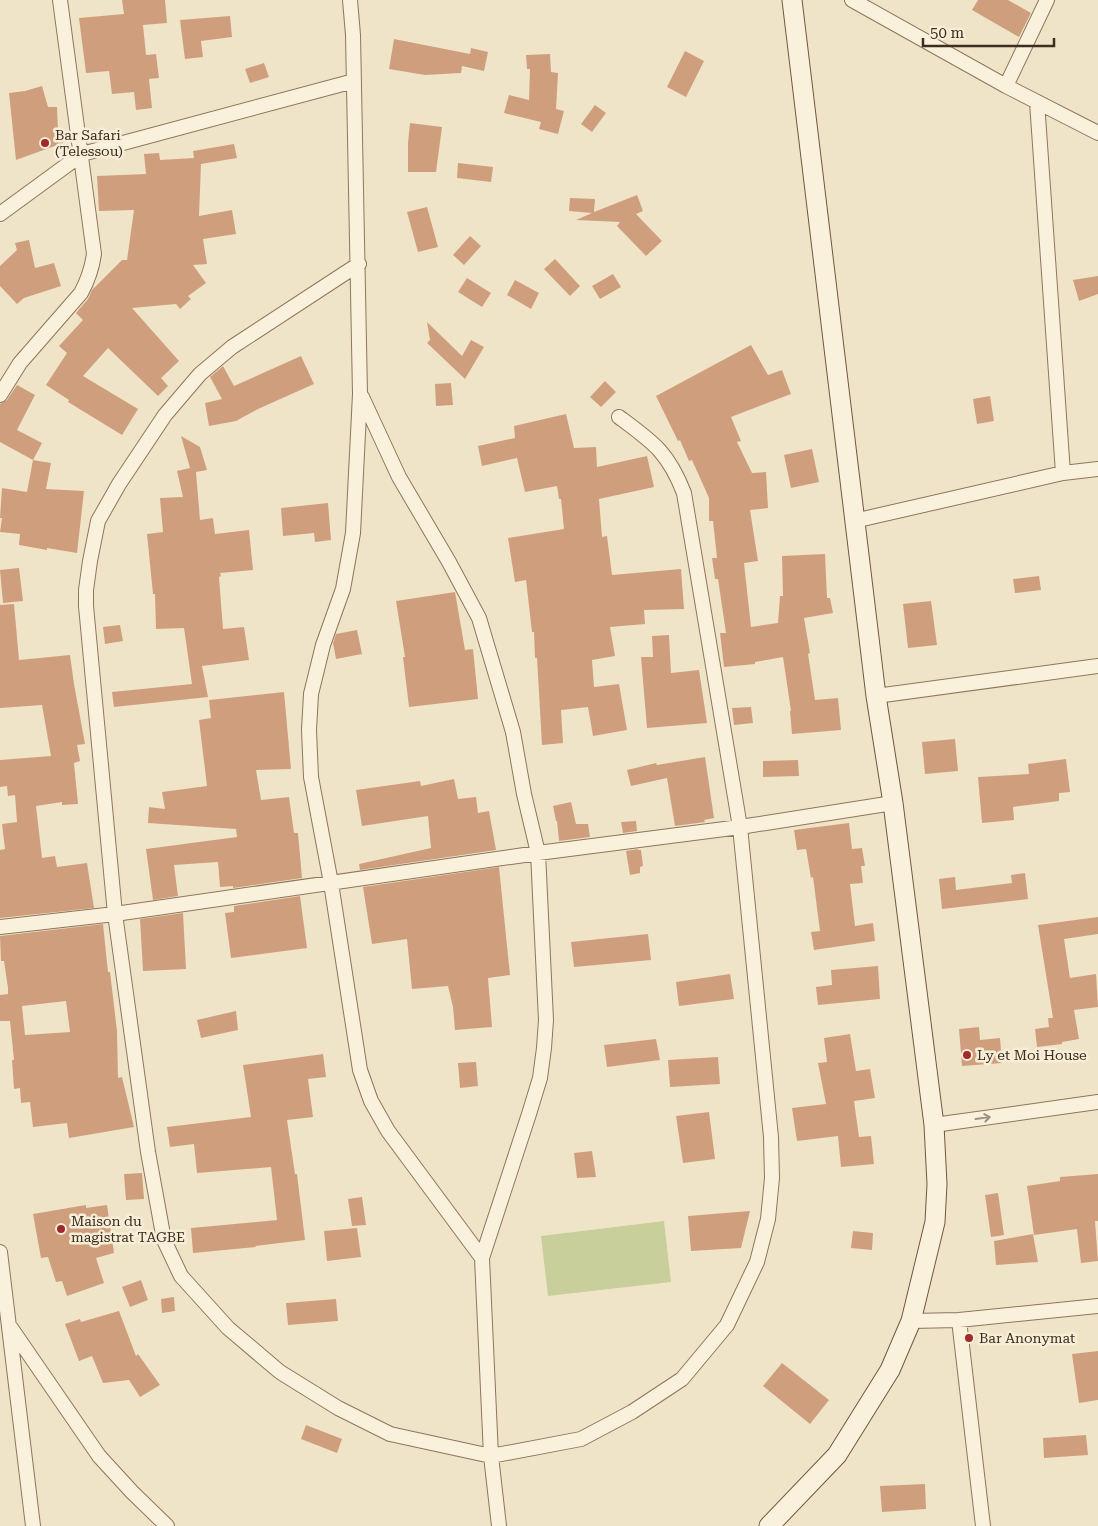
<svg xmlns="http://www.w3.org/2000/svg" width="1098" height="1526" font-family="'Roboto Serif',serif">
  <style>
    .green { fill: #c9cf9b }
    .building { fill: #cf9f7d; fill-rule: evenodd }
    .lines { fill: none; stroke-linecap: round; stroke-linejoin: round }
    .street-casing { stroke: #8d765c; stroke-width: 16 }
    .secondary-casing { stroke: #6f573f; stroke-width: 21 }
    .street { stroke: #faf1dc; stroke-width: 14 }
    .secondary { stroke: #faf1dc; stroke-width: 19 }
    .oneway { stroke: #9c907e }
    .poi-dot { fill: #9e2a2b; stroke: #f7eed8; stroke-width: 2 }
    .labels { text-anchor: middle; stroke-width: 5; stroke-linejoin: round; paint-order: stroke }
    .poi-label { font-size: 14px; fill: #3d2e20; stroke: #f7eed8; text-anchor: start }
  </style>
  <rect width="100%" height="100%" fill="#f0e4c8"/>
  <!-- green -->
  <path class="green" d="M664 1221 671 1282 548 1296 541 1236Z"/>
  <!-- building -->
  <path class="building" d="M122 0H165L167 23 143 25 146 55 156 54 159 78 149 79 152 108 136 110 134 92 112 94 109 71 86 73 79 18 124 14Z
    M978 0H1008L1031 13 1019 37 972 10Z
    M230 16 232 37 201 41 203 57 185 59 180 20Z
    M394 39 470 54 471 48 488 52 484 71 462 66 461 73 425 75 389 69Z
    M685 51 704 61 686 97 667 87Z
    M550 54 551 72 558 73 556 109 564 111 558 134 539 129 541 122 504 113 509 95 529 100 530 69H527L526 55Z
    M264 63 269 77 250 83 245 69Z
    M42 86 48 107H57L58 131 63 143 16 160 9 93 25 91Z
    M595 105 606 113 592 132 581 124Z
    M410 123 442 127 436 172H408V143Z
    M234 144 237 158 201 164 199 216 232 210 236 234 203 239 207 264 193 265 206 283 188 296 191 299 180 309 176 304 132 308 179 361 161 378 168 386 158 396 108 348 83 376 138 409 122 435 68 402 69 400 46 385 67 353 59 346 83 320 76 313 88 299 92 290 122 260H127L134 210 99 211 97 176 146 174 144 154 159 153 160 160 194 158 193 151Z
    M458 163 493 167 491 182 457 178Z
    M637 195 643 211 636 214 662 241 646 256 617 226 620 222 576 220 592 213 569 211 570 198 595 199 594 212Z
    M427 207 438 247 418 252 407 212Z
    M470 236 481 246 464 265 453 255Z
    M29 240 35 268 54 263 61 286 24 298 17 304 0 286V266L17 250 15 243Z
    M555 259 580 286 570 296 544 269Z
    M613 274 621 287 600 299 592 286Z
    M1098 276V294L1079 301 1073 280Z
    M467 278 491 293 482 307 458 292Z
    M515 280 539 293 531 309 507 295Z
    M427 322 462 356 471 340 484 347 465 379 427 343 430 340Z
    M751 345 768 375 782 370 791 394 731 417 741 441 737 442 752 473 766 472 768 508 750 510 758 561 744 563 751 627 778 623 780 596H783L782 556 825 554 827 598H830L833 613 804 618 810 653 808 654 815 700 838 698 841 730 792 734 790 711H791L783 657 755 662V664L724 667 720 633H726L718 579H715L712 558H717L713 521H709V498L692 460 689 461 680 440 678 441 656 396Z
    M301 356 314 384 258 409 236 421 209 426 205 403 222 399 210 377 222 367 223 366 234 386Z
    M605 381 616 392 601 407 590 397Z
    M451 383 453 405 436 406 435 384Z
    M17 385 35 395 17 430 42 443 33 460 0 442V404L7 400Z
    M990 396 994 421 977 424 973 399Z
    M566 414 574 448 596 447 597 467 647 456 654 487 599 499 602 537 607 536 612 575 681 569 684 609 644 610 645 624 610 627 615 656 592 660 594 687 619 684 627 730 593 736 588 707 561 710 563 743 542 745 537 658H535L534 632H532L526 580 515 582 508 538 564 529 561 499H559L557 486 525 492 517 458 482 466 478 446 515 438 514 426Z
    M181 436 200 447 207 470 196 472 200 520 213 518 215 534 249 530 253 570 220 573 221 576 219 577 223 629 244 627 249 660 202 666 208 697 114 707 112 692 192 684 184 628 156 629 155 594H153L147 534 163 532 160 498 183 497 177 471 190 468Z
    M812 449 819 482 791 488 784 455Z
    M33 460 51 463 46 489 84 491 77 553 47 548V550L19 545 20 534 0 532 2 518H0L2 488 27 492Z
    M328 503 331 540 315 542 314 533 283 536 281 508Z
    M19 568 23 601 3 603 0 570Z
    M1039 576 1041 590 1015 593 1013 579Z
    M455 592 465 650 473 649 478 699 409 707 403 657H405L396 601Z
    M931 601 937 645 908 648 903 604Z
    M14 604 19 660 70 655 74 684 85 744 77 745 80 761 74 763 78 804 62 805V802L36 806 42 858 55 856 57 867 87 863 94 908 0 918V850L5 849 2 824 17 822 15 795 8 796 7 786 0 787V760L51 756 42 705 0 708V605Z
    M120 625 123 641 105 644 103 627Z
    M357 630 362 654 336 659 333 643 336 634Z
    M669 635 671 673 699 670 707 723 647 728 641 657H653L652 636Z
    M284 692 291 769 256 770 261 800 289 797 294 833H298L302 878 233 888V886L220 887 218 862 174 865 178 896 153 900 146 849 237 837 236 829 148 823 149 807 165 809 162 792 207 786 199 720 211 718 209 700Z
    M751 707 753 723 734 725 732 708Z
    M955 739 958 771 925 774 922 742Z
    M705 757 714 818 704 820 705 822 675 826 667 778 631 786 627 770 656 763 657 765Z
    M1066 759 1070 792 1059 793V801L1013 807 1014 820 982 823 978 777 1029 774 1028 764Z
    M798 760 799 776 763 777V761Z
    M454 779 458 799 476 797 478 813 489 811 496 850 360 870 359 864 431 848 428 816 362 826 356 790 420 781 421 786Z
    M571 802 576 824H588L590 837 559 841 557 821H556L553 806Z
    M636 821 637 831 623 833 621 822Z
    M849 823 852 849 862 848 865 866H861L863 883 850 884 855 926 873 923 875 941 814 950 811 932 820 931 813 877 811 878 806 849 797 850 794 830Z
    M638 849V850H641L643 866 640 867V873L630 875 626 851Z
    M499 867 510 975 488 978 492 1027 455 1030 453 1007 448 986 412 989 407 939 372 944 363 887Z
    M1025 873 1028 899 942 909 939 879 955 877 956 890 1012 883 1011 875Z
    M300 896 307 948 231 958 225 913 234 912V906Z
    M183 913 186 969 143 971 140 919Z
    M1098 917V934L1064 939 1070 978 1096 974 1098 1007 1074 1010 1079 1039 1062 1042V1044L1037 1047 1035 1029 1049 1027 1048 1018H1053L1038 925Z
    M103 924 108 972H110L117 1031 118 1078 122 1077 134 1127 69 1138 67 1123 33 1127 30 1102 21 1103 20 1088 14 1089 12 1060H14L10 1021H0V995L8 994V988L4 961H1L0 936ZM66 1001 70 1032 25 1035 22 1006Z
    M648 934 651 960 574 967 571 942Z
    M878 966 880 999 818 1005 816 987 832 985 831 970Z
    M730 974 734 999 679 1006 676 982Z
    M236 1011 238 1030 201 1038 197 1020Z
    M979 1027 980 1040 1000 1038 1002 1063 962 1066 959 1029Z
    M850 1034 856 1071 870 1069 875 1098 854 1101 859 1137 871 1136 874 1164 841 1167 838 1136 797 1141 792 1108 826 1104 818 1063 827 1062 824 1038Z
    M656 1039 660 1060 607 1067 604 1045Z
    M323 1054 326 1077 308 1079 313 1117 287 1120 295 1174H297L305 1240 255 1246 256 1247 193 1253 191 1228 277 1220 271 1167 197 1173 194 1144 170 1147 167 1127 251 1117 243 1065Z
    M718 1057 720 1084 670 1087 668 1060Z
    M476 1062 478 1086 460 1088 458 1063Z
    M709 1112 715 1159 683 1163 676 1116Z
    M592 1151 596 1177 577 1178 574 1153Z
    M142 1173 144 1199 126 1200 124 1174Z
    M1098 1174V1221H1095L1098 1261 1081 1263 1077 1229 1034 1235 1027 1186 1060 1181V1177Z
    M998 1193 1004 1235 991 1237 985 1195Z
    M362 1197 366 1225 352 1226 348 1199Z
    M86 1205V1208L107 1205 114 1253 96 1258 104 1283 67 1296 62 1281 56 1282 48 1257 41 1258 33 1214Z
    M750 1211 741 1248 691 1251 688 1216Z
    M357 1228 361 1257 327 1261 324 1231Z
    M853 1231 873 1233 872 1250 851 1248Z
    M1033 1234 1038 1262 996 1265 994 1241Z
    M141 1280 148 1300 130 1307 122 1287Z
    M174 1297 175 1311 162 1313 161 1299Z
    M336 1299 338 1321 288 1325 286 1303Z
    M119 1311 136 1356 138 1354 160 1385 140 1397 129 1380 103 1383 92 1356 79 1361 65 1324 80 1319 81 1322Z
    M1098 1351V1400L1079 1403 1072 1354Z
    M782 1363 829 1400 810 1424 763 1386Z
    M306 1425 342 1439 337 1453 301 1439Z
    M1086 1435 1088 1455 1044 1458 1043 1438Z
    M925 1484 926 1509 882 1512 880 1486Z"/>
  <g class="lines">
    <!-- street casing -->
    <g class="street-casing">
      <path id="street" d="M350 0 353 35 360 394 353 533 343 589 323 645 311 694 309 730 311 777 331 883 360 1070 371 1101 388 1131 482 1258
        M852 0 1006 86 1098 133
        M1006 86 1047 0
        M1037 102 1063 473
        M0 214 82 154 354 81
        M359 264 232 347 200 374 165 415 119 484 98 521 90 561 86 590V606L115 914 148 1152 164 1240 181 1276 228 1328 280 1372 338 1408 390 1434 491 1456 581 1439 632 1412 682 1379 727 1325 757 1262 768 1219 772 1178 771 1137 740 827 684 493C668 452 654 443 619 417
        M0 395 20 363 81 293C88 280 92 268 94 254L60 0
        M362 397 399 477 449 562 479 618 513 732 524 794 538 853 546 1020 544 1048 540 1078 529 1114 482 1258 491 1456 499 1526
        M854 521 1063 473 1098 469
        M876 696 1098 666
        M0 927 115 914 538 853 740 827 893 803
        M934 1125 1098 1102
        M0 1252 33 1526
        M959 1320 983 1526
        M911 1321 959 1320 1098 1306
        M11 1328 99 1456 132 1492 167 1526"/>
    </g>
    <!-- secondary casing -->
    <g class="secondary-casing">
      <path id="secondary" d="M769 1526 837 1455 890 1370 911 1321 935 1222 937 1184 934 1125 893 803 876 696 792 0"/>
    </g>
    <!-- street -->
    <use href="#street" class="street"/>
    <!-- secondary -->
    <use href="#secondary" class="secondary"/>
  </g>
  <!-- one-way arrows -->
  <defs><path id="oneway-shaft" d="M-6 0H5M1.5-3L5.5 0L1.5 3" fill="none" stroke-width="1.6" stroke-linecap="round" stroke-linejoin="round" transform="scale(1.25)"/></defs>
  <use class="oneway" href="#oneway-shaft" transform="translate(983 1118) rotate(-8)"/>
  <!-- markers -->
  <g class="poi-dot">
    <circle cx="45" cy="143" r="5"/>
    <circle cx="967" cy="1055" r="5"/>
    <circle cx="61" cy="1229" r="5"/>
    <circle cx="969" cy="1338" r="5"/>
  </g>
  <g class="labels">
    <!-- poi labels -->
    <g class="poi-label">
      <text x="55" y="140">Bar Safari<tspan x="55" dy="16">(Telessou)</tspan></text>
      <text x="977" y="1060">Ly et Moi House</text>
      <text x="71" y="1226">Maison du<tspan x="71" dy="16">magistrat TAGBE</tspan></text>
      <text x="979" y="1343">Bar Anonymat</text>
    </g>
  </g>
  <!-- scale -->
  <path d="M923 38v8h131v-8" fill="none" stroke="#3d2e20" stroke-width="2.5"/>
  <text x="930" y="38" font-size="15" fill="#3d2e20" stroke="#f7eed8" stroke-width="4" paint-order="stroke">50 m</text>
</svg>
